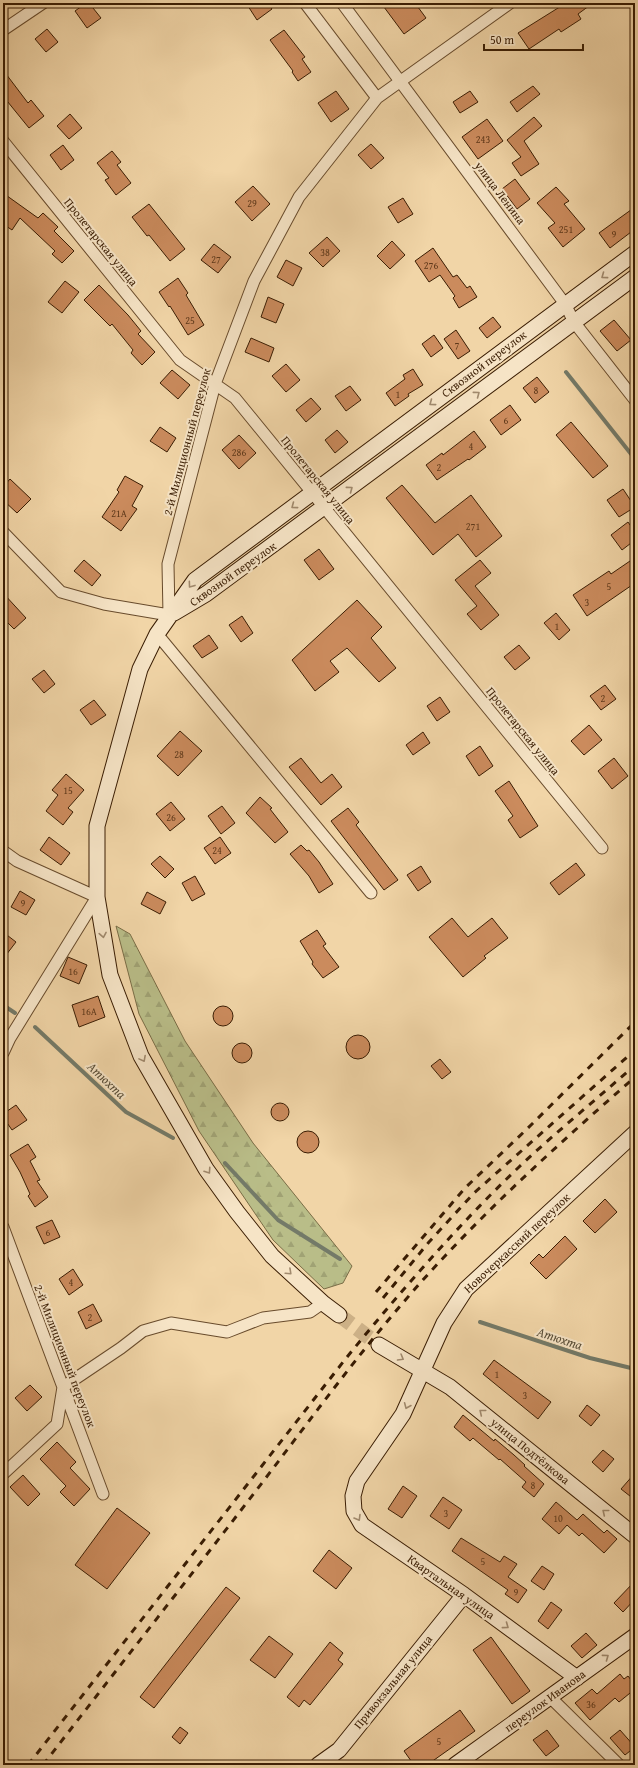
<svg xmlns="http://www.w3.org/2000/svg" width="638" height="1768" font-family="'Gentium Book Plus',serif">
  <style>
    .forest { fill: url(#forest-firs); stroke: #7a6d46 }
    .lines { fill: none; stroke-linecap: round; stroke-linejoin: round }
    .stream { stroke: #747a68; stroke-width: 4 }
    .building { fill: #cb8b5d; stroke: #3a1d03 }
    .secondary-tunnel { stroke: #ccb086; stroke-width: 15; stroke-dasharray: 15 8; stroke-linecap: butt }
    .street-casing { stroke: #684b2c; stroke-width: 13 }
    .secondary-casing { stroke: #3a1d03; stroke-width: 17 }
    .street { stroke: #f6e4c6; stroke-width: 11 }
    .secondary { stroke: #f6e4c6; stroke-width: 15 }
    .rail { stroke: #3a1d03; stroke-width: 3; stroke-dasharray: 7 7; stroke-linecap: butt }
    .oneway { stroke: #a18a6e }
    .labels { text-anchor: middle; stroke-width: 4; stroke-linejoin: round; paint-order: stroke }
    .number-label { font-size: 10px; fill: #5e381a }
    .street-label { font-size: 12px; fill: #3a1d03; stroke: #f6e4c6 }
    .water-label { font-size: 13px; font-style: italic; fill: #574c36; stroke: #f6e4c6 }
  </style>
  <defs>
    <pattern id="forest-firs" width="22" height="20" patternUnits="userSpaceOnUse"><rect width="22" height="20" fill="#b9bd88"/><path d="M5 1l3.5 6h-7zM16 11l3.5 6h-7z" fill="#a0a274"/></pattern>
  </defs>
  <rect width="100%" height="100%" fill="#f1d5a7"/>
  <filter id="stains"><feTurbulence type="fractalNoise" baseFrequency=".005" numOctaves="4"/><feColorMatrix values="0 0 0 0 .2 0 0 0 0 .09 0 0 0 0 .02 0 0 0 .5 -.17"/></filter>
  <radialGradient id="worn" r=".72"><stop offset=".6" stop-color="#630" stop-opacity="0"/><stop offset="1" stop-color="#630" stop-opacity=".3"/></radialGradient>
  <!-- forest -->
  <path class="forest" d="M116 926 130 934 185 1041 253 1143 352 1266 343 1283 324 1289 273 1240 199 1131 139 1014Z"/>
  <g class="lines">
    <!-- stream -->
    <path class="stream" d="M566 372 635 459
      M3 1005 15 1013
      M35 1027 126 1112 173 1138
      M225 1163 278 1220 340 1259
      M480 1322 590 1358 635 1369"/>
  </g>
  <!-- building -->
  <path class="building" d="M86 3H89L101 18 87 28 75 11Z
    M246 3H268L272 9 257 20Z
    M381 3H415L426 18 404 34Z
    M566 3H593L578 14 581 19 561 32 559 29 529 49 518 33Z
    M47 29 58 42 46 52 35 39Z
    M284 30 305 57 302 59 311 72 298 81 292 72 293 71 270 40Z
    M3 70 28 103 31 100 44 116 29 128 3 96Z
    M533 86 540 94 517 112 510 102Z
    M336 91 349 109 331 122 318 103Z
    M470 91 478 102 460 113 453 102Z
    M70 114 82 128 69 139 57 126Z
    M534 117 542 126 524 141 539 164 521 176 512 163 521 157 507 140Z
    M487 119 503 141 478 159 462 137Z
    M371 144 384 158 371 169 358 155Z
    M63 145 74 160 61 170 50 155Z
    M112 151 121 162 117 165 131 183 116 195 105 180 109 178 97 163Z
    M515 179 530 199 517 209 502 189Z
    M253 186 270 204 252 221 235 202Z
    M556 187 569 201 564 204 585 229 563 247 548 228 555 223 537 203Z
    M3 193 38 218 43 213 58 227 54 231 74 251 62 263 52 254 55 251 20 218 12 230 3 224Z
    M403 198 413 214 398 223 388 207Z
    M149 204 185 249 170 261 149 235 147 236 132 217Z
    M635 207V229L610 248 599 233Z
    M327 237 340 251 323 267 309 253Z
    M392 241 405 255 390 269 377 256Z
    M214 244 231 257 218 273 201 260Z
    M433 248 453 277 457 275 467 288 470 286 477 297 459 308 453 298 455 296 440 275 429 282 415 261Z
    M286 260 302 268 293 286 277 277Z
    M178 278 188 293 186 295 204 325 188 335 170 306 169 307 159 292Z
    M65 281 79 292 62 313 48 302Z
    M99 285 128 315 141 331 138 334 155 352 142 365 131 353 133 350 112 324 110 326 84 300Z
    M268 297 284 304 276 323 261 317Z
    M493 317 501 327 487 338 479 328Z
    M614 320 631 340 617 351 600 331Z
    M456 330 470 351 458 359 444 339Z
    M434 335 443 348 431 357 422 344Z
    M251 338 274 348 269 362 245 352Z
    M286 364 300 380 286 392 272 376Z
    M413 369 423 385 408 394 409 396 395 406 386 393 405 379 403 375Z
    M172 370 190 385 178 399 160 383Z
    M537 377 549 392 535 403 523 388Z
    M350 386 361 400 346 411 335 396Z
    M311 398 321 409 306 422 296 410Z
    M510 405 521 420 501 435 490 420Z
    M571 422 608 466 593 478 556 435Z
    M160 427 176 438 167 452 150 441Z
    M337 430 348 442 335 453 325 440Z
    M474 431 486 447 469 460 468 459 437 480 426 465 442 453 443 455Z
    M239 435 256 453 239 469 222 450Z
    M125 476 143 486 132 506 137 509 121 531 102 517 119 492 117 490Z
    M10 479 31 499 17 513 3 500V487Z
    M402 485 435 523 471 495 502 536 476 557 458 534 433 555 386 498Z
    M623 489 635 507 619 517 607 500Z
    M628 522 635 532V540L622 550 611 535Z
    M319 549 334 569 319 580 304 560Z
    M84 560 101 575 92 586 74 571Z
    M480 560 491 573 475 586 499 615 481 630 467 614 477 606 455 580Z
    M630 561 635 568V583L587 616 573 595 609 571 611 574Z
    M3 593 26 618 14 629 3 618Z
    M357 600 382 627 371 638 396 668 379 682 347 648 330 661 339 672 315 691 292 660Z
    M556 613 570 630 559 640 544 623Z
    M242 616 253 633 241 642 229 625Z
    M209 635 218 648 202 658 193 646Z
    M519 645 530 658 515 670 504 657Z
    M44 670 55 684 44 693 32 679Z
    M605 685 616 699 601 710 590 696Z
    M440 697 450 712 437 721 427 706Z
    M94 700 106 715 91 725 80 710Z
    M589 725 602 740 584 755 571 741Z
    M180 731 202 751 178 776 157 756Z
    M423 732 430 743 413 755 406 745Z
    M480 746 493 766 479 776 466 756Z
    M301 758 321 783 332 774 342 787 321 805 289 767Z
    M614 758 628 776 612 789 598 771Z
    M66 774 84 790 68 808 73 812 63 825 46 811 58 795 52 790Z
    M509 781 538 826 520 838 508 820 513 816 495 791Z
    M260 797 272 808 270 809 288 832 275 843 246 813Z
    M171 802 185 819 170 831 156 814Z
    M222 806 235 823 221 834 208 816Z
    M348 808 359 822 356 825 398 880 384 890 331 821Z
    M49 837 70 853 61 865 40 850Z
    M220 837 231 853 215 864 204 848Z
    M301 845 307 851 309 850 319 862 333 884 319 893 309 876 290 854Z
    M160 856 174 869 165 878 151 864Z
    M576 863 585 875 559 895 550 883Z
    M421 866 431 882 418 891 407 875Z
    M195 876 205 894 192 901 182 883Z
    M20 891 35 900 26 915 11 907Z
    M147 892 166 902 160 914 141 904Z
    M452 918 468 937 492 918 508 938 484 956 486 958 463 977 429 937Z
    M317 930 326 944 323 946 339 967 323 978 312 964 313 962 300 941Z
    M3 932 16 942 3 959Z
    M68 957 87 965 79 984 60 976Z
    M98 996 105 1017 79 1027 72 1005Z
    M213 1016a10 10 0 1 1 20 0a10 10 0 1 1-20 0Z
    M346 1047a12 12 0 1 1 24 0a12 12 0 1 1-24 0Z
    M232 1053a10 10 0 1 1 20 0a10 10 0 1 1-20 0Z
    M440 1059 451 1072 442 1079 431 1066Z
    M271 1112a9 9 0 1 1 18 0a9 9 0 1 1-18 0Z
    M16 1105 27 1120 12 1130 3 1117V1114Z
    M297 1142a11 11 0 1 1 22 0a11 11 0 1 1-22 0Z
    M28 1144 36 1157 30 1161 40 1180 37 1181 48 1197 35 1207 28 1196 30 1194 20 1172 10 1155Z
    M605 1199 617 1212 595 1233 583 1221Z
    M52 1220 60 1237 44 1244 36 1227Z
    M565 1236 577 1249 546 1279 530 1263 539 1254 543 1258Z
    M73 1269 83 1285 69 1295 59 1279Z
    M93 1304 102 1321 86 1329 78 1312Z
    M494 1360 551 1402 538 1419 483 1374Z
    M30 1385 42 1397 27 1411 15 1398Z
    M587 1405 600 1415 591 1426 579 1416Z
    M463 1415 494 1441 495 1439 514 1455 525 1465 524 1466 544 1484 534 1497 522 1487 526 1482 500 1459 499 1460 473 1438 470 1441 454 1427Z
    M57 1442 76 1462 70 1468 90 1489 74 1506 60 1492 66 1486 40 1459Z
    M603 1450 614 1459 603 1472 592 1462Z
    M635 1473V1500L621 1489Z
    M23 1475 40 1494 28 1506 10 1487Z
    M403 1486 417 1496 402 1518 388 1509Z
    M443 1497 462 1510 449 1529 430 1516Z
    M556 1502 577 1520 583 1514 604 1533 607 1530 617 1539 604 1553 582 1533 579 1536 567 1525 559 1534 542 1519Z
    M117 1508 150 1533 107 1589 75 1565Z
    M461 1538 500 1562 504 1556 517 1564 508 1577 527 1590 518 1603 505 1594 508 1590 452 1551Z
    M329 1550 352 1568 336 1589 313 1571Z
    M542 1566 554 1574 544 1590 531 1581Z
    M635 1581V1599L623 1612 614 1603Z
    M226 1587 240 1598 154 1708 140 1697Z
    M551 1602 562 1610 548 1629 538 1621Z
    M586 1633 597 1645 582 1658 571 1646Z
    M269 1636 293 1654 275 1678 250 1660Z
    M491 1637 530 1691 512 1704 473 1650Z
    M330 1642 343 1653 338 1660 343 1664 310 1705 304 1700 299 1707 287 1697Z
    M620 1674 624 1679 628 1676 635 1685V1689L619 1702 615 1698 590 1720 575 1703 592 1689 597 1694Z
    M460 1710 475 1731 427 1765H414L404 1751Z
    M180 1727 188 1733 180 1744 172 1737Z
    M547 1730 559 1746 546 1756 533 1740Z
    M620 1730 635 1747 625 1755 610 1738Z"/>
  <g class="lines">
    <!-- secondary-tunnel -->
    <path class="secondary-tunnel" d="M339 1315 379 1345"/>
    <!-- street casing -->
    <g class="street-casing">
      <path id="street" d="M305 3 377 98
        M342 3 565 304 574 322 635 400
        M3 30 43 3
        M3 141 180 360 235 398 602 848
        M3 532 61 592 104 604 169 615 168 564 215 384 254 281 299 197 377 98 510 3
        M157 634 371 893
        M3 851 17 861 97 897 10 1038 3 1053
        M3 1227 103 1494
        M3 1474 57 1424 63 1387 121 1348 143 1331 171 1323 227 1332 263 1318 310 1312 323 1303
        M551 1698 619 1765"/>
    </g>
    <!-- secondary casing -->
    <g class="secondary-casing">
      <path id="secondary" d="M174 613 206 594 635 277
        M339 1315 323 1303 272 1256 237 1212 206 1169 141 1056 110 975 97 897V826L140 669 157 634 195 580 635 253
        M379 1345 450 1387 635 1536
        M577 1678 464 1595 362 1525 354 1511 353 1496 357 1481 403 1414 444 1323 466 1289 635 1133
        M318 1765 339 1750 464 1595
        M455 1765 635 1636"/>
    </g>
    <!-- street -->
    <use href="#street" class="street"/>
    <!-- secondary -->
    <use href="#secondary" class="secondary"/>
    <!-- rail -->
    <path class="rail" d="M376 1292 465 1188 528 1128 635 1022
      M383 1298 429 1242 474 1193 635 1050
      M28 1765 347 1357C401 1291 457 1226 519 1167 556 1132 597 1099 635 1065
      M43 1765C110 1678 178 1592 245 1505 310 1421 372 1333 445 1256 505 1192 570 1134 635 1077"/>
  </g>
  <!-- one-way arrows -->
  <defs><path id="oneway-chevron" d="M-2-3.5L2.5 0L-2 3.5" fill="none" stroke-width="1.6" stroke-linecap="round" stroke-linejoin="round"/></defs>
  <g class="oneway">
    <use href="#oneway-chevron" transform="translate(604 276) rotate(144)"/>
    <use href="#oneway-chevron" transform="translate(477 394) rotate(-37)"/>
    <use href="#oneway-chevron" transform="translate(432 403) rotate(143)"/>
    <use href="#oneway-chevron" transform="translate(350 489) rotate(-37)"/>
    <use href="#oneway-chevron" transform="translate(294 506) rotate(143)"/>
    <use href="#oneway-chevron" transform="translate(191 585) rotate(126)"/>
    <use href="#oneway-chevron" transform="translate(103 935) rotate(80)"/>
    <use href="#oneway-chevron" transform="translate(143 1059) rotate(62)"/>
    <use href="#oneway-chevron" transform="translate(208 1171) rotate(56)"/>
    <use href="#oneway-chevron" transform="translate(289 1272) rotate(43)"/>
    <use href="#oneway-chevron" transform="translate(401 1358) rotate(30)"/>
    <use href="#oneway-chevron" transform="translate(407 1406) rotate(113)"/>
    <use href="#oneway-chevron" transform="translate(482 1412) rotate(-141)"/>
    <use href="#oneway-chevron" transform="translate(605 1512) rotate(-141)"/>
    <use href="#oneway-chevron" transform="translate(358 1518) rotate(59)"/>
    <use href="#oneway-chevron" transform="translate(506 1626) rotate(36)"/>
    <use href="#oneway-chevron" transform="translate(606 1657) rotate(-36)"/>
  </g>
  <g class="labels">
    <!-- number labels -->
    <g class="number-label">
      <text x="483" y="143">243</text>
      <text x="252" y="207">29</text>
      <text x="566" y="233">251</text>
      <text x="614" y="238">9</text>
      <text x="325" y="256">38</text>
      <text x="216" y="263">27</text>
      <text x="431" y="269">276</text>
      <text x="190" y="324">25</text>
      <text x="457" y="349">7</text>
      <text x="536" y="394">8</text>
      <text x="398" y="398">1</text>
      <text x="506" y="424">6</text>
      <text x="471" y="450">4</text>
      <text x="239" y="456">286</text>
      <text x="439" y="471">2</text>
      <text x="119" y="517">21А</text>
      <text x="473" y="530">271</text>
      <text x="609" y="590">5</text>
      <text x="587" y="606">3</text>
      <text x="557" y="630">1</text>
      <text x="603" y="702">2</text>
      <text x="179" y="758">28</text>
      <text x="68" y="794">15</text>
      <text x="171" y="821">26</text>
      <text x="217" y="854">24</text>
      <text x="23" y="907">9</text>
      <text x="73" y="975">16</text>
      <text x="89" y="1015">16А</text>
      <text x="48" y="1236">6</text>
      <text x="71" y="1286">4</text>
      <text x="90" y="1321">2</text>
      <text x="497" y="1378">1</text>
      <text x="525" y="1399">3</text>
      <text x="533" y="1489">8</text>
      <text x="446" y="1517">3</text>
      <text x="558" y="1522">10</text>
      <text x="483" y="1565">5</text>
      <text x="516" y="1596">9</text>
      <text x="591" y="1708">36</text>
      <text x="439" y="1745">5</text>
    </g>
    <!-- street labels -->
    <g class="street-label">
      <text transform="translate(500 193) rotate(53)" y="4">улица Ленина</text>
      <text transform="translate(101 242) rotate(51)" y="4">Пролетарская улица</text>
      <text transform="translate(484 364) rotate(-37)" y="4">Сквозной переулок</text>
      <text transform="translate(187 442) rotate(-75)" y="4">2-й Милиционный переулок</text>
      <text transform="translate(318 480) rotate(51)" y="4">Пролетарская улица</text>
      <text transform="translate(233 574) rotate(-35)" y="4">Сквозной переулок</text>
      <text transform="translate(523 731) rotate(51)" y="4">Пролетарская улица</text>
      <text transform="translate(517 1243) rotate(-43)" y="4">Новочеркасский переулок</text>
      <text transform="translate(65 1356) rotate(69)" y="4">2-й Милиционный переулок</text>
      <text transform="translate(530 1451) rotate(39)" y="4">улица Подтёлкова</text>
      <text transform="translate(451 1587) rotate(35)" y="4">Квартальная улица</text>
      <text transform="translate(393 1682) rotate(-51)" y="4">Привокзальная улица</text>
      <text transform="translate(545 1701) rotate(-36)" y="4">переулок Иванова</text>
    </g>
    <!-- water labels -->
    <g class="water-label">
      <text transform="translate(107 1080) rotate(43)" y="5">Атюхта</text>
      <text transform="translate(560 1338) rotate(18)" y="5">Атюхта</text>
    </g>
  </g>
  <!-- margin -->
  <rect width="638" height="1768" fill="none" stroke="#f1d5a7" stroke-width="16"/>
  <rect x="4" y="4" width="630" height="1760" fill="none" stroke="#3a1d03" stroke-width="2"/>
  <rect x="8" y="8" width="622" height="1752" fill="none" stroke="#3a1d03"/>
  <!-- scale -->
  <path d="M484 44v6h99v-6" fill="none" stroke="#3a1d03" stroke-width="2"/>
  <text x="490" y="44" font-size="12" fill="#3a1d03" stroke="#f6e4c6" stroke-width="3" paint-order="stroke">50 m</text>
  <rect width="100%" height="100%" filter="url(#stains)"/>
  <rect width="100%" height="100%" fill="url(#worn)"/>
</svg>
